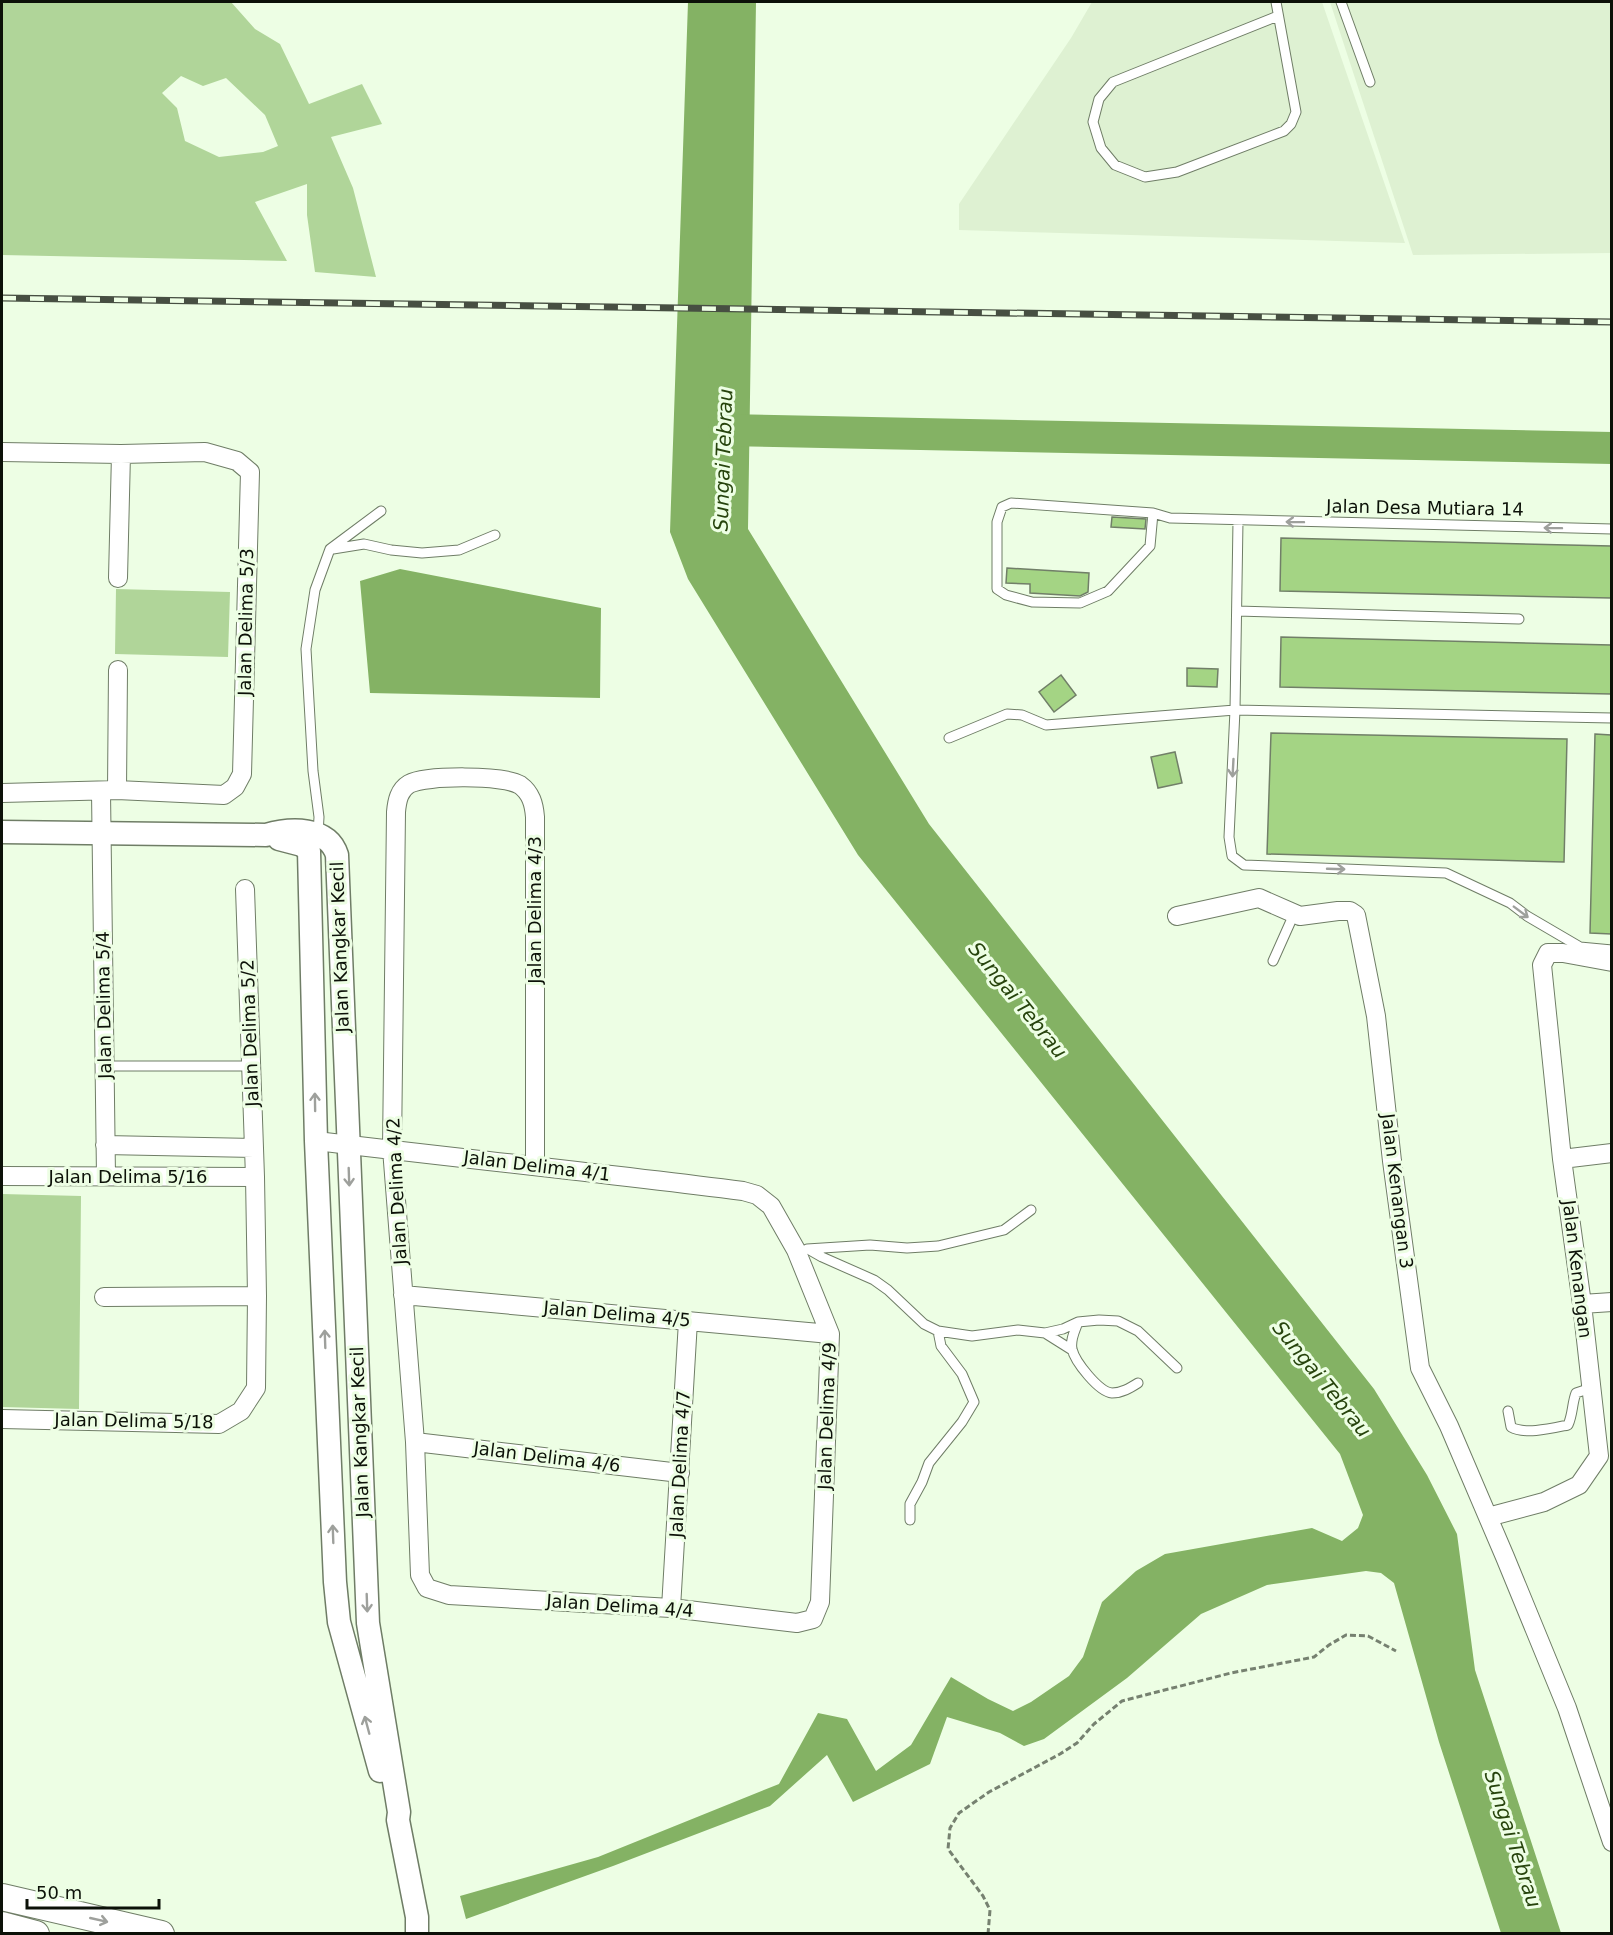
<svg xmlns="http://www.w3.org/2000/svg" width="1613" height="1935" font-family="'DejaVu Sans',sans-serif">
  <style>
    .built { fill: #def1d2 }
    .green { fill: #b0d599; fill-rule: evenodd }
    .water { fill: #84b264 }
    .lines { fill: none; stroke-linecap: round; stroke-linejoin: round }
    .river { stroke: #84b264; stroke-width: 32 }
    .building { fill: #a4d484; stroke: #717f68; stroke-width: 1.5 }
    .service-casing { stroke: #6f7d66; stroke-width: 11 }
    .minor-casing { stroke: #6f7d66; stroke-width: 20 }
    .tertiary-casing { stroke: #6f7d66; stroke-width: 25 }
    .secondary-casing { stroke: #6f7d66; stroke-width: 28 }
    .path { stroke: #768170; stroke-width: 3; stroke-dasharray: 6 3; stroke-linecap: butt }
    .service { stroke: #fff; stroke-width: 9 }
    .minor { stroke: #fff; stroke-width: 18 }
    .tertiary { stroke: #fff; stroke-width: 22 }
    .secondary { stroke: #fff; stroke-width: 26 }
    .rail-casing { stroke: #474f42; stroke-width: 7 }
    .rail { stroke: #edfee4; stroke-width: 4.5; stroke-dasharray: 14; stroke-linecap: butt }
    .oneway { stroke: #9ea09c }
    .labels { text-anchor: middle; stroke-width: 6; stroke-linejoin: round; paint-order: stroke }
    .street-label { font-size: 18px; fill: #0c1108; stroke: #edfee4 }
    .water-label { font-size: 20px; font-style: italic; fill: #27440d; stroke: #edfee4 }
  </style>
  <rect width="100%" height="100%" fill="#edfee4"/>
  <!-- built -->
  <path class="built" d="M1092 2H1322L1405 243 959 230V204L1071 38Z
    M1330 2H1611V253L1413 255Z"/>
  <!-- green -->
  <path class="green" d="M2 2H231L255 29 280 44 309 104 362 84 382 124 331 137 353 188 376 277 315 272 307 215V184L255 202 287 261 2 255ZM181 76 203 86 226 78 265 115 278 146 263 152 219 157 185 141 177 108 162 93Z
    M116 589 230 592 228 657 115 654Z
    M2 1194 81 1196 79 1409 2 1407Z"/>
  <!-- water -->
  <path class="water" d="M688 2H756L748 529 929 824 1374 1389 1427 1475 1457 1534 1475 1670 1561 1933H1501L1439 1742 1394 1583 1381 1573 1366 1571 1267 1585 1201 1614 1127 1678 1044 1739 1024 1746 1000 1733 947 1717 930 1764 853 1802 827 1755 770 1806 613 1866 466 1919 460 1896 598 1857 779 1784 818 1713 847 1719 876 1771 911 1745 951 1677 988 1699 1013 1711 1031 1702 1069 1676 1083 1657 1102 1602 1136 1571 1165 1554 1312 1528 1342 1541 1358 1528 1363 1515 1340 1454 858 855 688 579 670 532Z
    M400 569 601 608 600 698 370 693 360 581Z"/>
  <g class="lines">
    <!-- river -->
    <path class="river" d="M724 430 1612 448"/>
  </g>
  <!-- building -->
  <path class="building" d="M1112 517 1146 519 1145 529 1111 527Z
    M1281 538 1611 546V598L1280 591Z
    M1007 568 1089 573 1088 592 1080 596 1030 593V584L1006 583Z
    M1281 637 1611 645V694L1280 687Z
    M1187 668 1218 669 1217 687 1187 686Z
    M1061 675 1076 695 1054 712 1039 692Z
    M1271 733 1567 739 1564 862 1267 854Z
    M1595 734 1611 735V934L1590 933Z
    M1175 752 1182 783 1158 788 1151 757Z"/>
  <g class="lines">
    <!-- service casing -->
    <g class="service-casing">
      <path id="service" d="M1276 2 1296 112 1291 124 1284 131 1177 172 1145 177 1115 165 1101 148 1093 122 1099 99 1113 82 1278 16
        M1341 2 1370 82
        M1153 513 1150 546 1108 591 1080 603 1032 602 1006 595 997 589V522L1002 507 1011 503 1153 513 1170 518 1612 529
        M1238 521 1235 710 1229 837 1232 856 1244 865 1446 873 1510 903 1527 916 1580 947 1612 950
        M333 549 364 544 391 550 422 553 459 550 495 535
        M1237 611 1519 619
        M949 738 1007 714 1022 715 1046 725 1235 710 1612 718
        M318 834 319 817 313 771 306 649 315 590 330 549 381 511
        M1273 961 1294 914
        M104 1066H251
        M807 1249 870 1245 907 1248 938 1246 1004 1230 1031 1210
        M808 1249 822 1257 874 1280 888 1290 924 1324 938 1331 972 1336 1018 1330 1045 1333 1063 1329 1078 1322 1099 1320 1118 1321 1138 1331 1177 1368
        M1078 1322C1075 1331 1070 1339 1072 1349 1075 1362 1099 1392 1112 1393 1122 1393 1130 1388 1138 1383
        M1045 1333 1072 1350
        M1508 1411 1511 1427C1525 1435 1553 1428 1568 1425 1573 1414 1572 1403 1576 1393L1591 1388
        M910 1520V1504L922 1482 929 1463 962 1422 974 1402 962 1374 941 1346 938 1331"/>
    </g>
    <!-- minor casing -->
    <g class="minor-casing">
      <path id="minor" d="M2 452 121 454 205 452 237 461 250 472 242 774 235 787 224 795 117 790 2 793
        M118 578 121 454
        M117 790 118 670
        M101 792 106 1176
        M1177 916 1259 898 1300 916 1338 911H1350L1356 915 1376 1016 1392 1161 1420 1368 1449 1426 1505 1557 1567 1708 1612 1842
        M316 1141C458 1158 601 1173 743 1191L757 1195 771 1206 796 1250 830 1334 820 1602 813 1619 797 1623 671 1608 449 1595 427 1588 420 1575 415 1442 392 1149 396 812C397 801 399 790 409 784 426 775 504 775 520 785 531 793 534 804 535 817V1165
        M105 1145 254 1148
        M1562 1159 1612 1153
        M2 1176 255 1177
        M403 1295 830 1334
        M104 1297 257 1296
        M1582 1304 1612 1302
        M2 1419 219 1424 241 1411 256 1388 257 1296 255 1177 245 889
        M415 1442 680 1473
        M1488 1517 1544 1502 1579 1485 1599 1456 1582 1304 1562 1159 1542 965 1548 953H1563L1612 962
        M671 1608 688 1321"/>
    </g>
    <!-- tertiary casing -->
    <g class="tertiary-casing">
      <path id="tertiary" d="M2 832 266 835C290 828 328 826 337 855L368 1623 399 1812 398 1820 417 1917V1934
        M279 839 302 845 309 851 316 1141 335 1582 339 1622 380 1771"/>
    </g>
    <!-- secondary casing -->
    <g class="secondary-casing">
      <path id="secondary" d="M2 1897 161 1934
        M2 1925 36 1934"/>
    </g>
    <!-- path -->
    <path class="path" d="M988 1934 990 1910 983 1896 948 1849 950 1828 959 1813 989 1792 1060 1754 1077 1743 1094 1724 1122 1701 1231 1673 1314 1657 1329 1645 1346 1635 1368 1636 1396 1651"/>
    <!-- service -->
    <use href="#service" class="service"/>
    <!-- minor -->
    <use href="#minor" class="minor"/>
    <!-- tertiary -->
    <use href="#tertiary" class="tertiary"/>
    <!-- secondary -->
    <use href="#secondary" class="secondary"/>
    <!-- rail casing -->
    <g class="rail-casing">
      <path id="rail" d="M2 298 1612 322"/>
    </g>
    <!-- rail -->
    <use href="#rail" class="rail"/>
  </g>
  <!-- one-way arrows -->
  <defs><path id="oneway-shaft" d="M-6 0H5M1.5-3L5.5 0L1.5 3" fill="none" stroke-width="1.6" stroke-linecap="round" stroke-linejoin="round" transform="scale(1.5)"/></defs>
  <g class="oneway">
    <use href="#oneway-shaft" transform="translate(1295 522) rotate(-179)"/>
    <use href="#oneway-shaft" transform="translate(1553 528) rotate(-179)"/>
    <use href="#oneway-shaft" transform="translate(1233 768) rotate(93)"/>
    <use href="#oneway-shaft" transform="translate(1336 869) rotate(2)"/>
    <use href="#oneway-shaft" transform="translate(1521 912) rotate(37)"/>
    <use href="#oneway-shaft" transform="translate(315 1102) rotate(-91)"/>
    <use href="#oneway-shaft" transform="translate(349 1177) rotate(88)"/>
    <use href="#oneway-shaft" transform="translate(325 1339) rotate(-92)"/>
    <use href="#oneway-shaft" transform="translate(333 1534) rotate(-92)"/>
    <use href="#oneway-shaft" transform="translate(367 1603) rotate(88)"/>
    <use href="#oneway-shaft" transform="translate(367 1725) rotate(-105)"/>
    <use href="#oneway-shaft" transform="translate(99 1920) rotate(13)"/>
  </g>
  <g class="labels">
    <!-- street labels -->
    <g class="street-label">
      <text transform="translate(1425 508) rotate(1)" y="6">Jalan Desa Mutiara 14</text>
      <text transform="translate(246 622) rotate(-89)" y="6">Jalan Delima 5/3</text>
      <text transform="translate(535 910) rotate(-90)" y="6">Jalan Delima 4/3</text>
      <text transform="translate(340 947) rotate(-92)" y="6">Jalan Kangkar Kecil</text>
      <text transform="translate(104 1005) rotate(-91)" y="6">Jalan Delima 5/4</text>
      <text transform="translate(250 1033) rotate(-92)" y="6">Jalan Delima 5/2</text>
      <text transform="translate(537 1166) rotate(7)" y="6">Jalan Delima 4/1</text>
      <text x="128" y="1183">Jalan Delima 5/16</text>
      <text transform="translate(397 1191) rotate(-93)" y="6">Jalan Delima 4/2</text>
      <text transform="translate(1397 1191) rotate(83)" y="6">Jalan Kenangan 3</text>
      <text transform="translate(1577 1269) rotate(83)" y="6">Jalan Kenangan</text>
      <text transform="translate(617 1314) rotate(5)" y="6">Jalan Delima 4/5</text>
      <text transform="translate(827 1416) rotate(-88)" y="6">Jalan Delima 4/9</text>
      <text transform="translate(134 1421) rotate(1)" y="6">Jalan Delima 5/18</text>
      <text transform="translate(360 1432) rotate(-92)" y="6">Jalan Kangkar Kecil</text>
      <text transform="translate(547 1457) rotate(7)" y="6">Jalan Delima 4/6</text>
      <text transform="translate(680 1464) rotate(-87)" y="6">Jalan Delima 4/7</text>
      <text transform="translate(620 1606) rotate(4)" y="6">Jalan Delima 4/4</text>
    </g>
    <!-- water labels -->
    <g class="water-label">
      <text transform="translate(723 460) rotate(-88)" y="7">Sungai Tebrau</text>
      <text transform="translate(1018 1000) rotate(51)" y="7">Sungai Tebrau</text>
      <text transform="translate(1322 1379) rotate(51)" y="7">Sungai Tebrau</text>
      <text transform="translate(1513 1839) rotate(72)" y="7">Sungai Tebrau</text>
    </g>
  </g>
  <!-- border -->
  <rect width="1613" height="1935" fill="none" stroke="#0c1108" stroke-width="6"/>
  <!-- scale -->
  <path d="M27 1899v9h132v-9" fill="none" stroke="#0c1108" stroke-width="3"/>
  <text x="36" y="1899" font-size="18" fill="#0c1108" stroke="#edfee4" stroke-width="4.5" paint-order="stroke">50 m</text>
</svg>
